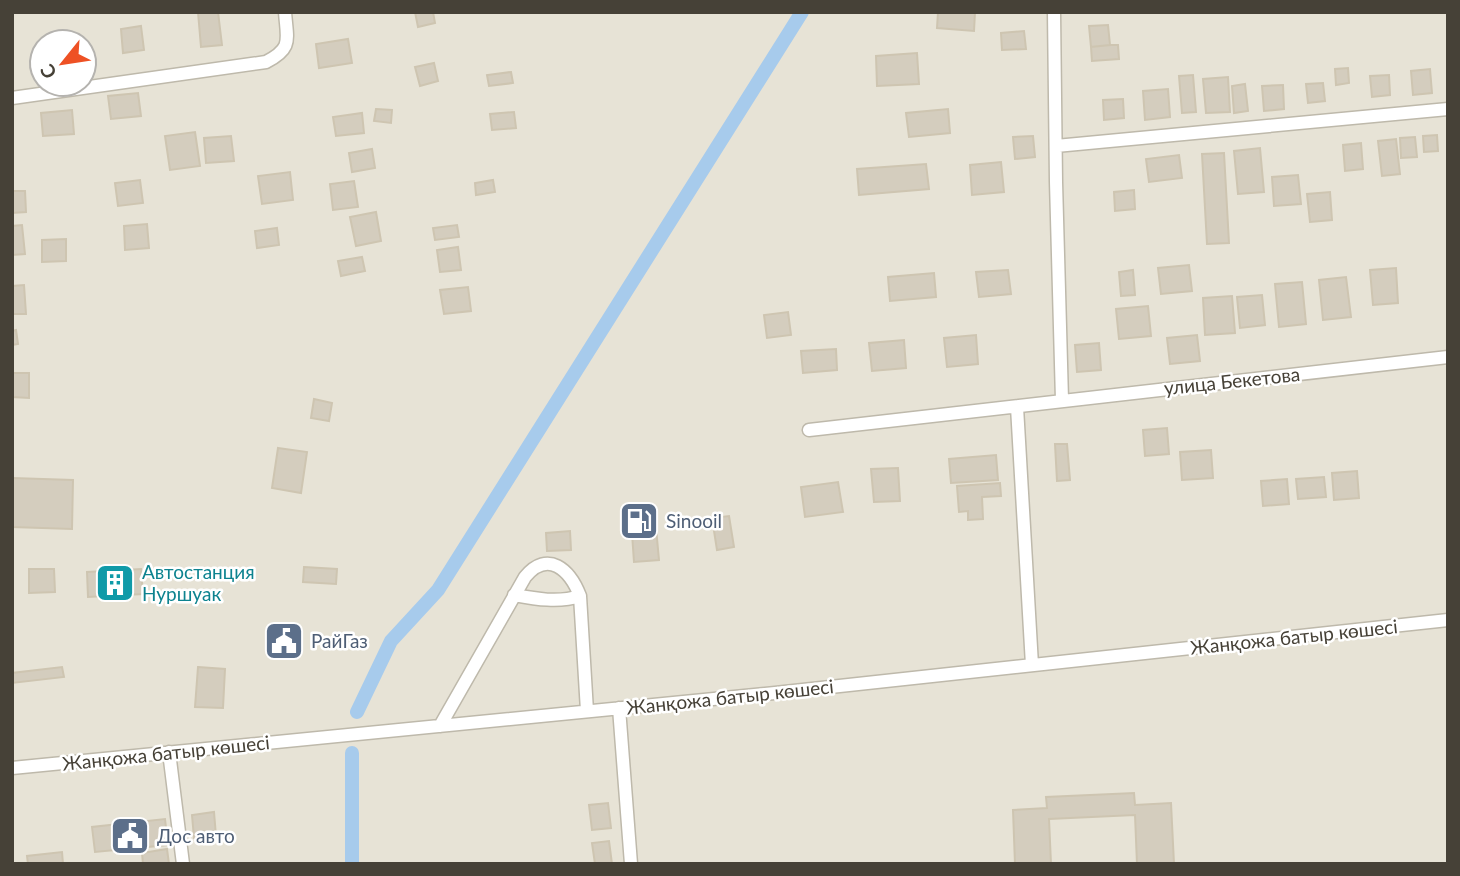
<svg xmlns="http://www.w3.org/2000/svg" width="1460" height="876" font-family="Lato,sans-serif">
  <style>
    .residential { fill: #e7e3d6; fill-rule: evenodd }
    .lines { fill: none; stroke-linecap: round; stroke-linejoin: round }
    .canal { stroke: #a7cbec; stroke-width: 14 }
    .building { fill: #d4cdbe; stroke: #cec5b1; stroke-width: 2 }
    .minor-casing { stroke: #beb9ab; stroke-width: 15 }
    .minor { stroke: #fff; stroke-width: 12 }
    .labels { text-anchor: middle; stroke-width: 5; stroke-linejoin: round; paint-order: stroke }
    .street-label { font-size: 19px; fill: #464137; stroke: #fff }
    .service-label { font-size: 19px; fill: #4e5e75; stroke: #fff; text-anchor: start }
    .culture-label { font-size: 19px; fill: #0d838f; stroke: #fff; text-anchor: start }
  </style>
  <rect width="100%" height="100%" fill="#f3f0e8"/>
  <!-- residential -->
  <path class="residential" d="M12 12H1448V864H12ZM42 42H84V84H42Z"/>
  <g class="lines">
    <!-- canal -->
    <path class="canal" d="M357 712 391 641 438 590 802 12
      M352 864V753"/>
  </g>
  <!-- building -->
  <path class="building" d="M198 12H218L222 45 201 47Z
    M415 12H433L435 23 418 27Z
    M938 12H975L974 31 937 28Z
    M1108 25 1110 45 1091 47 1089 26Z
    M141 26 144 50 123 53 121 29Z
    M1024 31 1026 49 1002 50 1001 33Z
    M348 39 352 63 319 68 316 44Z
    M1110 45H1118L1119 59 1092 61 1091 47Z
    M917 53 919 84 877 86 876 56Z
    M434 63 438 81 420 86 415 67Z
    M1348 68 1349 83 1336 85 1335 69Z
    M1430 69 1432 93 1413 95 1411 71Z
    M511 72 513 83 489 86 487 75Z
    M1193 75 1196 112 1182 113 1179 76Z
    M1389 75 1390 95 1372 97 1370 76Z
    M1228 77 1230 112 1206 113 1203 79Z
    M1323 83 1325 101 1308 103 1306 84Z
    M1245 84 1248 111 1234 113 1232 86Z
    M1283 85 1284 109 1264 111 1262 86Z
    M1168 89 1170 117 1145 120 1143 91Z
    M138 93 141 116 111 119 108 96Z
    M1123 99 1124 118 1104 120 1103 100Z
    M376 109 392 110 391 123 374 121Z
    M948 109 950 133 909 137 906 113Z
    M72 110 74 134 43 136 41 113Z
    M514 112 516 128 492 130 490 114Z
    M362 113 364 133 336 136 333 117Z
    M195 132 200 166 170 170 165 136Z
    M1437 135 1438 151 1424 152 1423 136Z
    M231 136 234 161 206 163 204 138Z
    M1033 136 1035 157 1015 159 1013 137Z
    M1415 137 1417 157 1401 158 1400 138Z
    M1396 139 1400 174 1382 176 1378 141Z
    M1361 143 1363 169 1345 171 1343 145Z
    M1260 148 1264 192 1238 194 1234 151Z
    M372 149 375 168 352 172 349 153Z
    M1224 153 1229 243 1207 244 1202 154Z
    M1179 155 1182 178 1149 182 1146 159Z
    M1001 162 1004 192 972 195 970 165Z
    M926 164 929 189 859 195 857 169Z
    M290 172 293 200 262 204 258 176Z
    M1298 175 1301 204 1274 206 1272 177Z
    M140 180 143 203 118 206 115 183Z
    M493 180 495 192 476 195 475 183Z
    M354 181 358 207 333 210 330 184Z
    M1134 190 1135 209 1115 211 1114 192Z
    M12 191H25L26 212 12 213Z
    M1330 192 1332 220 1310 222 1307 194Z
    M376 212 381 241 356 246 350 217Z
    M147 224 149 248 125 250 124 226Z
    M22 225 25 254 12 255V226Z
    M457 225 459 237 435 240 433 228Z
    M277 228 279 245 257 248 255 231Z
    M66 239V261L42 262V240Z
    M458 247 461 270 440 272 437 250Z
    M362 257 365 271 341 276 338 261Z
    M1189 265 1192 291 1161 294 1158 268Z
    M1396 268 1398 303 1373 305 1370 270Z
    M1008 270 1011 294 979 297 976 272Z
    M1133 270 1135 295 1121 296 1119 272Z
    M934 273 936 297 890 301 888 277Z
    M1346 277 1351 317 1323 320 1319 280Z
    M1302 282 1306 324 1279 327 1275 284Z
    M24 285 26 314H12V286Z
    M468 287 471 311 444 314 440 290Z
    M1262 295 1265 325 1240 328 1237 297Z
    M1232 296 1235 333 1205 335 1203 298Z
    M1148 306 1151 336 1119 339 1116 309Z
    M788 312 791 335 767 338 764 315Z
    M16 330 18 344 12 345V331Z
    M976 335 978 364 947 367 944 338Z
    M1197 335 1200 361 1170 364 1167 338Z
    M904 340 906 368 872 371 869 343Z
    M1099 343 1101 370 1077 372 1075 345Z
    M836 349 837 370 803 373 801 351Z
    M12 373H29V398L12 397Z
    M314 399 332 403 329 421 311 418Z
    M1167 428 1169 454 1145 456 1143 430Z
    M1055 444H1067L1070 480 1057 481Z
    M278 448 307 452 301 493 272 488Z
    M1211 450 1213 478 1182 480 1180 452Z
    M996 455 998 480 951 483 949 459Z
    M898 468 900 501 874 502 871 469Z
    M1357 471 1359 498 1334 500 1332 473Z
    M1324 477 1326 497 1298 499 1296 479Z
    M12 478 73 480 72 529 12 527Z
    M1287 479 1289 504 1263 506 1261 481Z
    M838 482 843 512 805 517 801 487Z
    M1000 483 1001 496 982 497 983 519 968 520V511L959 512 957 486Z
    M729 516 734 547 717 550 712 518Z
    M655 517 659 560 634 562 631 519Z
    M570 531 571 550 547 551 546 533Z
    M304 567 337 569 336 584 303 582Z
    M29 569H54L55 592 29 593Z
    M141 569 143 594 88 597 87 572Z
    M299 631V650L270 651 269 632Z
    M62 667 64 677 12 683V673Z
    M198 667 225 669 223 708 195 707Z
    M1134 793 1135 805 1171 803 1174 864H1137L1135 815 1049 819 1051 864H1015L1013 810 1047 808 1046 797Z
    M608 803 611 828 592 830 589 805Z
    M214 812 216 836 194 838 192 815Z
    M165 819 168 845 95 852 92 827Z
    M609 841 612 864H595L592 843Z
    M167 849 169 864H143L142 853Z
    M62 852 63 864H28L27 856Z"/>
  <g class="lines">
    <!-- minor casing -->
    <g class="minor-casing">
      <path id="minor" d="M1054 12 1056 182 1062 400
        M12 98 266 62C293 48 287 40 285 12
        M1056 146 1448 109
        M1017 407 1032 665
        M809 430 1448 357
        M514 595C536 599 559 603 580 596
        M619 708 631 864
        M440 726 525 577C548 549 570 570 580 596L587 711
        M169 752 183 864
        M12 768 775 693 1448 620"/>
    </g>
    <!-- minor -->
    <use href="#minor" class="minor"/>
  </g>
  <!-- icons -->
  <defs>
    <g id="fuel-square" transform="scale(2.0125)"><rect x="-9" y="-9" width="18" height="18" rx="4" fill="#5c6f8a" stroke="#fff"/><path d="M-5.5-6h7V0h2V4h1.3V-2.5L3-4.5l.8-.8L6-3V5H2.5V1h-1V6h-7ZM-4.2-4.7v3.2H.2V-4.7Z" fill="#fff"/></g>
    <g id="building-square" transform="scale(2.0125)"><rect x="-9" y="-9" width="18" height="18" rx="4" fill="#0f9aa8" stroke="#fff"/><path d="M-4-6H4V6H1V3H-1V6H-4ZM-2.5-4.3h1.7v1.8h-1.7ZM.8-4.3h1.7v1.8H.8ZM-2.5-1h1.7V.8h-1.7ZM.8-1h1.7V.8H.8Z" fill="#fff"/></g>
    <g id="civic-square" transform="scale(2.0125)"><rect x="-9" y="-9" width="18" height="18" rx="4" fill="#5c6f8a" stroke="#fff"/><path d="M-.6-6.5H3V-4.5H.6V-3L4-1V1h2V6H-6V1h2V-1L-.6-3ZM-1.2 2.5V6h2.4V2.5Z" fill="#fff"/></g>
  </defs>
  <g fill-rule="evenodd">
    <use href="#fuel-square" x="639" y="521"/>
    <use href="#building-square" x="115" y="583"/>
    <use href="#civic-square" x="284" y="641"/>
    <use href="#civic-square" x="130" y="836"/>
  </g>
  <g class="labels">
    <!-- street labels -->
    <g class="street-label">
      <text transform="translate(1232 381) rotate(-6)" y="7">улица Бекетова</text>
      <text transform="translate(1294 637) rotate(-6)" y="7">Жанқожа батыр көшесі</text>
      <text transform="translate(730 697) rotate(-6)" y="7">Жанқожа батыр көшесі</text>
      <text transform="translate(166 753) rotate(-6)" y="7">Жанқожа батыр көшесі</text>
    </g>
    <!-- service labels -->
    <g class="service-label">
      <text x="666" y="528">Sinooil</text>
      <text x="311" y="648">РайГаз</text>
      <text x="157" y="843">Дос авто</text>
    </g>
    <!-- culture labels -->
    <g class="culture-label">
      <text x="142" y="579">Автостанция<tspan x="142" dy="22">Нуршуак</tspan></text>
    </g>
  </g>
  <!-- border -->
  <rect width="1460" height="876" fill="none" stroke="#464137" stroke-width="28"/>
  <!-- north arrow -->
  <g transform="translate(63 63) rotate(240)"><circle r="33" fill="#ffffff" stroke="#b5b3af" stroke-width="2"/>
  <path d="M0-5L12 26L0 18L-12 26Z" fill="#ee5124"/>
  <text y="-10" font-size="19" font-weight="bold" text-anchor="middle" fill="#464137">С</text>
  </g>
</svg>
